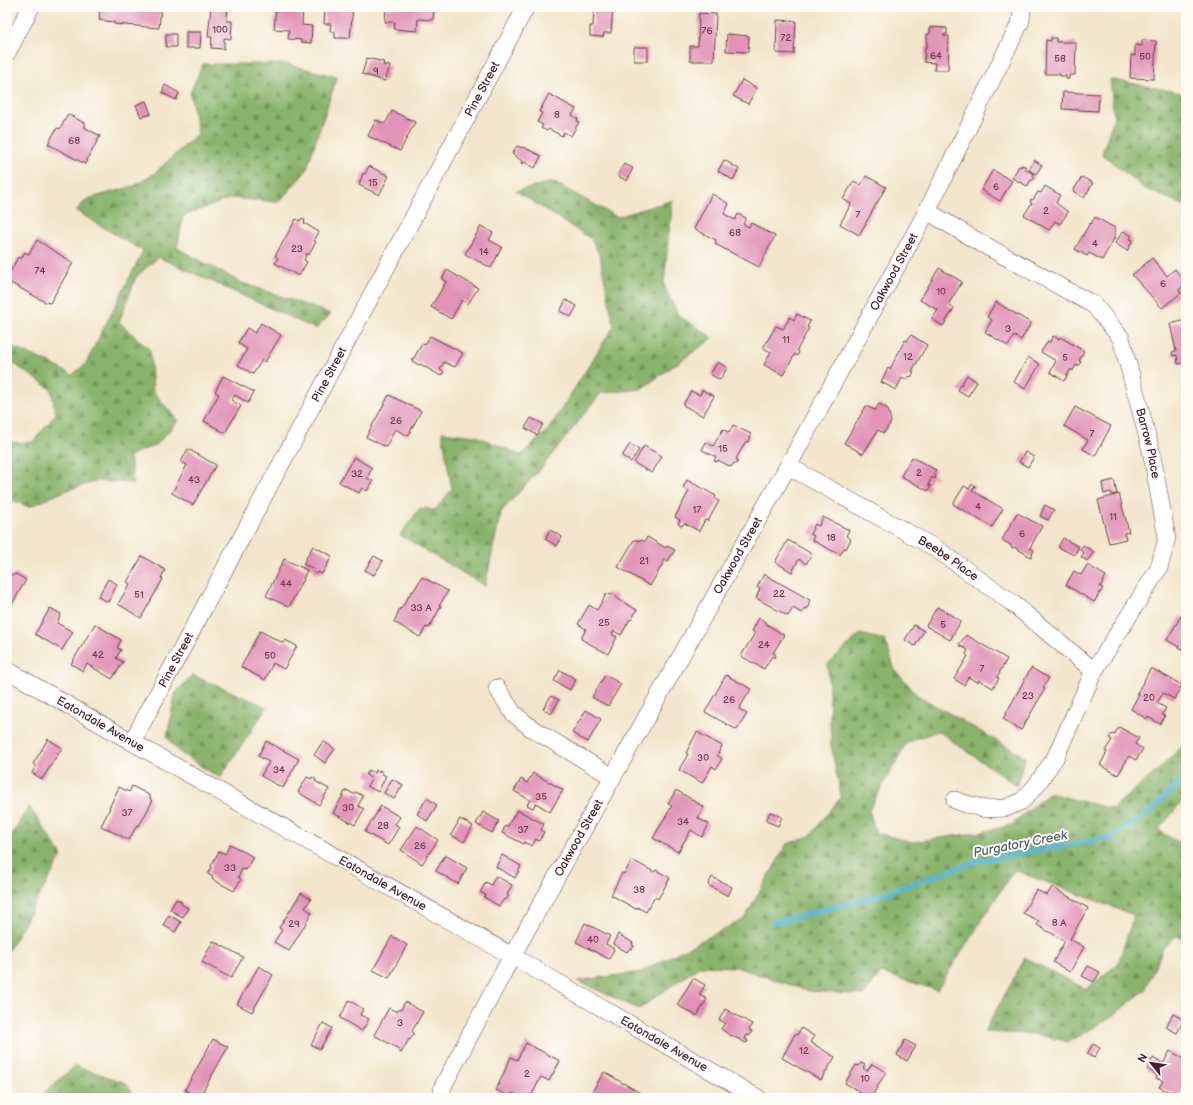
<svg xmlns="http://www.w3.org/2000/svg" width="1193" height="1105" font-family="'Balsamiq Sans',sans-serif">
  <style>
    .forest { fill: url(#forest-firs); stroke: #69694b }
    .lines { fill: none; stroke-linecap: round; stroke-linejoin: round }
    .stream { stroke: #56b7d4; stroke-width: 5 }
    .building { fill: #e192b6 }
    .minor-casing { stroke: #633d43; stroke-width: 18 }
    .minor { stroke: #fff; stroke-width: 17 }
    .labels { text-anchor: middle; stroke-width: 4; stroke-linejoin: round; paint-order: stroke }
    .number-label { font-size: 10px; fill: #703c4e }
    .street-label { font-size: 12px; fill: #4a1f2b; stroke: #fdfcf7 }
    .water-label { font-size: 13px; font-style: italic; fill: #4f5c6f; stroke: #fdfcf7 }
  </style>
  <defs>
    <pattern id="forest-firs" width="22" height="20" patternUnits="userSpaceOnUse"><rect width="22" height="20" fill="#88b36b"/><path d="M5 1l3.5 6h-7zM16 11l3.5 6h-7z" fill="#719158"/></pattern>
  </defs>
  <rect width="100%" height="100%" fill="#fdfcf7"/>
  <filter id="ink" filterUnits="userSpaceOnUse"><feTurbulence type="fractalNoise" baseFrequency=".025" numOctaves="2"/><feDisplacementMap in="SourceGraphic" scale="8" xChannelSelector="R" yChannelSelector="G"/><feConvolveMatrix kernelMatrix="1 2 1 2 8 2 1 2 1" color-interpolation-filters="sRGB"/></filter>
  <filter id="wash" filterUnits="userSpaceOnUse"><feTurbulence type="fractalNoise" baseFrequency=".012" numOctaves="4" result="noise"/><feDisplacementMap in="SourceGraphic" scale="16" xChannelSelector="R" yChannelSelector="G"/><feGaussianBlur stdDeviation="0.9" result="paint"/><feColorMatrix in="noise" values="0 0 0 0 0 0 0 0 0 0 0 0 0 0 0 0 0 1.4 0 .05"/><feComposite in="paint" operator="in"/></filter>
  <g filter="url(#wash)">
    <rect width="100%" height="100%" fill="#f3e5cb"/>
    <!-- forest -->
    <path class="forest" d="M203 64H287L337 77 306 171 279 202 231 198 183 216 177 248 240 282 331 314 316 329 158 257 136 277 119 322 150 350 153 391 178 421 156 445 130 455 133 483 97 481 65 491 29 507 7 498V443L33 442 56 414 51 389 7 359V345L50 363 72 375 85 365 143 251 76 211 87 199 134 186 154 174 198 133 190 93Z
      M1110 79 1181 93 1186 107V206L1144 188 1102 154 1114 117Z
      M553 182 617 217 673 200 668 241 664 285 678 315 713 338 641 389 601 393 543 466 501 512 485 586 400 535 420 508 435 510 452 489 442 432 476 436 521 455 548 430 614 326 600 256 591 239 516 191Z
      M860 634 885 640 895 670 917 695 1025 757 1017 786 938 731 907 742 869 810 876 833 912 842 982 832 1011 825 1049 793 1112 809 1157 771 1186 742V797L1158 830 1186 847V938L1176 936 1163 948 1145 990 1110 1018 1069 1042 1034 1034 984 1032 1025 958 1086 989 1118 964 1134 915 1014 870 937 990 881 973 864 995 809 991 736 967 700 966 639 1009 577 981 640 972 744 919 787 844 810 836 841 797 831 745 828 664Z
      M192 675 267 707 220 778 179 752 167 737 175 694Z
      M29 806 62 856 7 953V843Z
      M75 1066 126 1083 136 1098H38Z"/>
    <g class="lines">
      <!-- stream -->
      <path class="stream" d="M773 923 878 896 979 861 1110 838 1150 812 1186 777"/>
    </g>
    <g id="blocks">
      <!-- building -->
      <path class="building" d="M100 7H161L159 28 114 24V22L99 20Z
        M211 7H228L227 21H232L231 39 224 38V49L211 48 212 37H208Z
        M280 7H303L302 25 312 26 311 43 301 42V40L288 39 289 30 274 29 276 8H280Z
        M333 7H353L350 38H335V32L330 31 331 24H324L325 9 333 10Z
        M386 7H434L433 20 418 19 417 31 394 29 395 22H385Z
        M596 7H613L611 33H604L603 37 590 36V26H593L594 9H596Z
        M699 13 716 14 714 61H690V46H698Z
        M777 20 796 21 794 54 776 53Z
        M930 27 947 28V34H944V36H949L948 70H934L935 63 924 62 925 47H927V34H930Z
        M186 32H201L200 48H186Z
        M166 34H176V47H166Z
        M727 34 749 36 748 52 726 51Z
        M1051 38H1056V42H1076L1075 75H1069V79H1066V76H1060V74H1045L1046 40 1051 41Z
        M1142 40 1156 41 1154 79 1130 78 1131 55 1135 56V45L1142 46Z
        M634 47H648V61H634Z
        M367 58 384 62 383 65 390 66 385 81 362 74Z
        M742 80 757 88 748 104 733 96Z
        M165 85 179 93 176 100 162 93Z
        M1063 92 1099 94 1098 111 1062 109Z
        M549 94 576 109 572 115 578 119 577 121 579 122 571 136 564 132 562 136 549 129 547 131 541 128 543 125 537 122 542 113 539 112Z
        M146 101 151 114 141 117 136 105Z
        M392 111 415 122 400 151 368 136 376 120 385 124Z
        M68 114 86 124 84 127 100 136 85 164 48 144 57 128 60 129Z
        M517 146 522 148 523 147 541 156 535 168 524 162 523 164 521 163 522 161 512 154Z
        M724 160 739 169 733 180 718 171Z
        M1034 160 1042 165 1036 174 1029 170Z
        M624 164 633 168 627 181 618 176Z
        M1022 165 1026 167 1025 169 1034 174 1033 176 1035 177 1033 180H1031L1027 186 1012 178 1019 166 1021 167Z
        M369 166 389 176 379 195 359 185 363 173 365 174Z
        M993 170 1012 181 1000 201 981 190Z
        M866 176 886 187 859 235 840 224 851 204 843 199 854 181 861 185Z
        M1082 177 1093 183 1084 198 1073 191Z
        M1045 186 1060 195 1056 203 1068 212 1060 224 1055 221 1049 230 1024 215 1032 203 1030 202 1031 199 1033 200 1038 192 1041 193Z
        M712 194 729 204 724 214 735 220 738 214 746 218 743 224 749 227 751 223 775 236 759 267 715 244 716 240 694 229Z
        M1095 217 1115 228V237L1102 260 1089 253 1087 256 1075 249 1090 223 1091 224Z
        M302 218 305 220 304 223 319 232 314 241 316 242 309 255 307 253 304 260 307 262 299 276 275 263 278 258 275 256 296 219 300 221Z
        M481 226 493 233 489 240 502 247 491 268 465 254Z
        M1123 231 1132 236 1130 239 1133 240 1127 251 1115 243Z
        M37 240 73 263 50 303 45 302 7 281V278L18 257 21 259 25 252 29 254Z
        M1152 258 1167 276 1175 269 1186 283 1179 290 1181 293 1162 308 1132 275Z
        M939 268 962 282 948 305 954 308 943 326 932 319 938 310 920 300Z
        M447 270 478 288 468 304 462 300 451 319 431 307 446 282 442 279Z
        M566 300 577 306 571 317 560 311Z
        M996 302 1031 323 1021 340 1014 336 1008 346 985 332 992 320 987 317Z
        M797 314 810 321 807 327 809 328 797 350 799 352 797 356 795 354 783 375 764 365 771 352 763 348 776 326 783 329 790 317 794 320Z
        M1186 320V363L1178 364 1177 355 1173 356 1172 352 1176 351 1170 324Z
        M261 323 281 335 265 362 262 360 253 374 238 365 247 349 238 343 247 328 255 333Z
        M911 335 927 345 912 371 914 372 911 377 908 376 906 380 902 378 896 390 881 382 888 368 890 369 905 340 907 341Z
        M430 336 463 353 455 367 444 362 440 370 444 372 441 376 420 364 419 365 412 361 422 344 425 345Z
        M1053 336 1059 339 1060 337 1084 351 1079 361 1081 362 1078 366 1076 365 1073 371 1071 369 1064 381 1050 372 1056 361 1041 352 1048 341 1050 342Z
        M1028 357 1040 364 1025 389 1014 382Z
        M718 362 727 368 720 380 710 374Z
        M967 375 977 382 968 396 958 390Z
        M223 376 254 392 248 403 235 395 231 400 241 406 225 433 204 421 219 394 215 392Z
        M1186 384V399H1185L1182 385Z
        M702 390 714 396 703 416 683 405 691 391 700 395Z
        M389 395 421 411 408 436 395 429 386 447 366 437Z
        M879 404 888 409 891 422 884 433 878 430 863 454 844 443 866 406 875 410Z
        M1075 407 1111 426 1095 456 1083 449 1088 440 1064 426Z
        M531 418 543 424 537 435 525 428Z
        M733 425 751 434 749 436 751 437 748 442 746 441 736 459 738 460 736 464 734 463 731 467 718 460 717 462 714 461 716 457 702 450 706 442 713 446 723 429 729 433Z
        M630 444 639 450 631 462 622 456Z
        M644 446 662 456 652 473 634 463Z
        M188 449 216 465 193 505 172 493 187 465 181 462Z
        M1025 452 1034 457 1028 467 1019 462Z
        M354 457 372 468 367 478 373 481 367 491 362 488 359 493 339 482Z
        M912 457 936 470 933 474 936 476 935 479 932 477 928 485 931 486 928 491 901 476Z
        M687 480 716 496 715 499 719 501 708 521 705 520 699 531 684 523 682 526 678 524 680 520 675 517 689 491 683 488Z
        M1114 480 1117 494 1112 495 1111 492 1104 494 1102 483Z
        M972 484 975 486 972 490 1003 509 992 527 953 504 964 486 969 489Z
        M1119 494 1129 532 1124 533 1126 539 1109 543 1098 500Z
        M1045 505 1054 510 1048 520 1040 516Z
        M1017 513 1042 526 1030 548 1034 550 1031 557 1014 547 1013 548 1011 547V545L1002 540Z
        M823 517 849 530 846 536 851 539 846 549 844 548 840 555 812 540 814 536 810 534 815 524 819 526Z
        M550 530 562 537 557 546 545 539Z
        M647 537 666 548 667 546 675 550 668 561 665 560 650 586 618 567 634 540 645 541Z
        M1063 538 1079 547 1074 555 1058 547Z
        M788 540 812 554 806 564 799 559 792 572 775 562Z
        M1083 545 1094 552 1087 561 1081 557 1084 553 1080 550Z
        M313 546 332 556 322 574 318 572 317 574 313 572 314 569 303 564Z
        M142 556 165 570 161 578 163 579 141 618 118 604 130 584 127 582Z
        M374 556 383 561 374 575 365 570Z
        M284 559 307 570 303 579 304 580 302 583H301L289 607 266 596Z
        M1087 565 1106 576 1100 587 1103 588 1094 602 1066 585 1074 571 1081 575Z
        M16 574 26 580 7 613V577Z
        M764 574 810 600 808 604 810 605 807 609 805 608 802 613 793 608 788 616 756 598 760 589 757 587Z
        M422 577 448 591 439 606H441L429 628 426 627 420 637 394 622 400 608 401 609 412 591 413 592Z
        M108 579 117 584 108 602 98 597Z
        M607 593 611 595 612 593 617 596 616 598 637 610 631 620 630 619 621 635 614 631 612 634 617 637 608 654 581 639 586 629 578 624 589 605 597 610Z
        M937 607 961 621 950 640 926 626Z
        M50 608 61 614 57 623 73 632 62 650 35 634Z
        M1181 616 1186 619V651L1167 640Z
        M759 618 767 623 766 624 784 635 773 653 776 655 774 658 772 656 764 669 741 656 755 633 752 631Z
        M95 624 121 640 117 648 121 650 116 658 123 662 112 679 87 664 83 671 71 664Z
        M914 625 924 631 915 646 905 640Z
        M260 631 283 643 285 640 297 646 284 669 273 663 265 680 241 667Z
        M966 635 1007 659 997 677 999 678 993 688 979 680 978 682 968 677 964 685 954 679 968 656 966 654 968 650 959 645Z
        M1031 668 1049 678 1043 688 1045 689 1021 730 1003 719Z
        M1151 668 1182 685 1174 699 1163 693 1157 703 1166 708 1162 715 1165 716 1160 724 1148 717 1147 719 1131 709 1139 694 1137 693Z
        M560 670 576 679 570 690 554 681Z
        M605 675 621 684 608 706 592 697Z
        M726 675 751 689 739 709 747 714 737 730 705 712Z
        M551 696 559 700 551 714 543 709Z
        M586 710 601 719 588 742 572 733Z
        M1119 727 1139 738 1135 744 1143 749 1136 760 1129 756 1118 775 1100 765 1107 752 1105 751 1112 740 1109 738 1112 734 1114 735Z
        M697 732 722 746 717 755 722 759 716 769 712 766 702 783 679 770 688 754 686 753Z
        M48 739 62 748 42 779 32 773 36 766 33 764Z
        M266 741 299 759 283 788 261 776 269 762 258 756Z
        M323 741 335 749 325 763 314 755Z
        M369 770 375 773 376 770 379 772V770L383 772 382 774 386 776 378 792 367 786 372 779 366 775Z
        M533 773 563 790 550 812 536 803 533 808 527 805 530 800 514 791 521 779 527 783Z
        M307 777 311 779 312 777 316 779 315 781 329 789 319 805 298 792Z
        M392 779 403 785 394 799 384 793Z
        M132 786 149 795 152 802 139 826 137 825 129 840 101 826 110 808H109L119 787 129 792Z
        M346 790 354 794 356 792 363 796 358 806 364 809 355 825 333 813Z
        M676 790 704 807 698 818 709 824 702 837 691 830 678 852 653 838 672 806 668 804Z
        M427 798 437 805 427 821 417 814Z
        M381 806 400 817 395 824 399 827 388 845 365 832Z
        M517 810 544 824 541 830 544 832 539 841 536 839 532 846 524 842V844L502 833 505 826 507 827Z
        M483 812 499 821 492 833 476 824Z
        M770 812 782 817 778 826 766 821Z
        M460 819 473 826 464 842 451 835Z
        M417 826 438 840 422 864 401 850Z
        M230 844 253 857 246 870 242 869 238 877 241 879 234 891 212 879 213 877 208 874 212 867 211 866 219 851 225 854Z
        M445 855 467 868 458 884 436 871Z
        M502 855 521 866 515 878 496 867Z
        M632 860 654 872 656 870 670 878 658 899 655 897 646 912 637 907 636 909 611 895 622 873 624 874Z
        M496 876 512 885 507 895 509 896 506 900 504 899 499 906 484 897 486 895 480 892 486 882 491 885Z
        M712 877 732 887 728 896 708 885Z
        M1052 887 1088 908 1070 939 1084 947 1070 972 1053 962 1065 941 1037 925 1039 921 1023 913 1036 890 1047 895Z
        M301 893 311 899 305 908 312 913 289 951 274 942 282 930 279 928Z
        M176 899 182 902 181 904 188 908 183 917 170 910Z
        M169 915 181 922 175 932 163 925Z
        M585 923 610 936 606 944 614 949 609 959 576 942Z
        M618 934 633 943 632 945 634 946 632 949 630 948 627 952 613 944Z
        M392 936 407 945 389 978 373 970Z
        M213 941 243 957 231 978 202 962Z
        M259 966 273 975 252 1012 237 1004Z
        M1088 966 1100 972 1094 982 1082 976Z
        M693 978 705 985 699 995 707 999 697 1016 677 1005Z
        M349 1000 363 1009 360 1015 369 1019 362 1031 340 1018Z
        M405 1002 423 1012 412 1031 414 1033 410 1040 409 1039 401 1053 398 1051 399 1049 374 1035 389 1008 397 1012 399 1009 401 1010Z
        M725 1009 752 1024 749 1030 752 1031 749 1036 747 1035 745 1039 748 1041 746 1043 731 1035V1036L721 1029 725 1023 719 1020Z
        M1173 1014 1184 1020 1177 1033 1166 1027Z
        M323 1023 332 1028 320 1049 311 1045Z
        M801 1028 814 1036 810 1042 835 1057 821 1080 782 1058 795 1034 797 1035Z
        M213 1039 228 1047 199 1098 185 1090Z
        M905 1040 916 1046 907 1061 897 1055Z
        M526 1043 560 1061 549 1081 541 1077 530 1098H523L512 1093 510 1097 496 1090 511 1057 517 1060Z
        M1093 1044 1100 1048 1094 1058 1087 1054Z
        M1170 1051 1186 1060V1084L1179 1097 1159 1087 1163 1081 1156 1078 1157 1075 1147 1069 1153 1058 1163 1064Z
        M861 1063 865 1065 863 1068 867 1071 872 1064 886 1072 871 1098 845 1083 856 1065 859 1066Z
        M604 1072 649 1098H602L592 1092Z"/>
    </g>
  </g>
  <g filter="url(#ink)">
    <use href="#blocks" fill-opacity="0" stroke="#633d43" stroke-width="1"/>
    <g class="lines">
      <!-- minor casing -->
      <g class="minor-casing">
        <g id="minor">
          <path d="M7 53 31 7"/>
          <path id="s1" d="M927 211 977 241 1094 305 1121 338 1151 450 1167 538 1159 568 1094 671 1055 758 1035 787 1022 801 1006 808 986 809 966 804 955 800"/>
          <path id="s2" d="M788 466 935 548 1011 602 1094 671"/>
          <path id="s3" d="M7 670 132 742 512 956 758 1098"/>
          <path d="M497 688 513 713 531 728 613 777"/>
          <path id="s4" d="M132 742 526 7"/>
          <path id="s5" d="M441 1098 443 1086 512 956 788 466 927 211 1021 21 1022 7"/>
        </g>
      </g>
      <!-- minor -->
      <use href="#minor" class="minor"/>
    </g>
  </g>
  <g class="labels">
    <!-- number labels -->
    <g class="number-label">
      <text x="220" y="33">100</text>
      <text x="707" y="34">76</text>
      <text x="786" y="41">72</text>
      <text x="936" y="59">64</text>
      <text x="1145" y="60">50</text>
      <text x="1060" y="62">58</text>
      <text x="376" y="74">9</text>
      <text x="557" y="118">8</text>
      <text x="74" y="144">68</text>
      <text x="373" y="186">15</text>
      <text x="996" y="190">6</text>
      <text x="1046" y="214">2</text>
      <text x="858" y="218">7</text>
      <text x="735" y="236">68</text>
      <text x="1095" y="247">4</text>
      <text x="297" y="252">23</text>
      <text x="484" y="255">14</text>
      <text x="40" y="274">74</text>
      <text x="1163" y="287">6</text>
      <text x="941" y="295">10</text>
      <text x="1008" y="332">3</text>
      <text x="786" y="343">11</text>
      <text x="908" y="360">12</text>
      <text x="1065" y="361">5</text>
      <text x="396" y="424">26</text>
      <text x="1092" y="437">7</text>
      <text x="723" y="452">15</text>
      <text x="919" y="476">2</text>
      <text x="357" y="477">32</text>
      <text x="194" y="483">43</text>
      <text x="978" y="510">4</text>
      <text x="697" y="513">17</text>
      <text x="1113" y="520">11</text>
      <text x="1022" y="537">6</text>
      <text x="831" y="541">18</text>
      <text x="644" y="564">21</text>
      <text x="286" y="587">44</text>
      <text x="779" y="597">22</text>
      <text x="139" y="598">51</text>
      <text x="421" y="611">33 A</text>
      <text x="604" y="626">25</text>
      <text x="943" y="628">5</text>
      <text x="764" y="648">24</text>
      <text x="98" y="658">42</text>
      <text x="270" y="659">50</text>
      <text x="982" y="672">7</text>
      <text x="1028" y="699">23</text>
      <text x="1149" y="701">20</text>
      <text x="729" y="703">26</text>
      <text x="703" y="761">30</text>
      <text x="279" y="773">34</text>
      <text x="541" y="800">35</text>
      <text x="348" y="811">30</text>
      <text x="127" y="816">37</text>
      <text x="683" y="825">34</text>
      <text x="383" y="829">28</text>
      <text x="523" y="833">37</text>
      <text x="420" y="849">26</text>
      <text x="230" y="871">33</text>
      <text x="639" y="893">38</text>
      <text x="1059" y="926">8 A</text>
      <text x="294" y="927">29</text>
      <text x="593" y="943">40</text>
      <text x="400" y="1026">3</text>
      <text x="804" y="1054">12</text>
      <text x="527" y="1077">2</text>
      <text x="865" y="1082">10</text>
    </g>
    <!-- street labels -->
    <g class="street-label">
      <text dy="4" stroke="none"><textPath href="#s4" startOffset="741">Pine Street</textPath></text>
      <text dy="4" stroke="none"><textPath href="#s5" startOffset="943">Oakwood Street</textPath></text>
      <text dy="4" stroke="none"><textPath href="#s4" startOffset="417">Pine Street</textPath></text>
      <text dy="4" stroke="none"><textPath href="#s1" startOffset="343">Barrow Place</textPath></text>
      <text dy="4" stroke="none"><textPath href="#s5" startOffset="619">Oakwood Street</textPath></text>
      <text dy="4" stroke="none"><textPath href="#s2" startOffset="185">Beebe Place</textPath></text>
      <text dy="4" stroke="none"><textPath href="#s4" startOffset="93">Pine Street</textPath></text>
      <text dy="4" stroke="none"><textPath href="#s3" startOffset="108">Eatondale Avenue</textPath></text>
      <text dy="4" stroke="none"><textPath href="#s5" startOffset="295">Oakwood Street</textPath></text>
      <text dy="4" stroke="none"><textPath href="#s3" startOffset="432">Eatondale Avenue</textPath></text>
      <text dy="4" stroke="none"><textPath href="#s3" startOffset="756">Eatondale Avenue</textPath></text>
    </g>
    <!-- water labels -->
    <g class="water-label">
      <text transform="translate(1020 843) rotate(-11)" y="5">Purgatory Creek</text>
    </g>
  </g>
  <!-- margin -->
  <rect width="1193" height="1105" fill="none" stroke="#fdfcf7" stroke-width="24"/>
  <!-- north arrow -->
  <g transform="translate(1151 1063) rotate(300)" stroke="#fdfcf7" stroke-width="3" paint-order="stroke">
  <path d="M0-3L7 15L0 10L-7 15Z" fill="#4a1f2b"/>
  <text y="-6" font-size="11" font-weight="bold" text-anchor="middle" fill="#4a1f2b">N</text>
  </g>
</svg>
